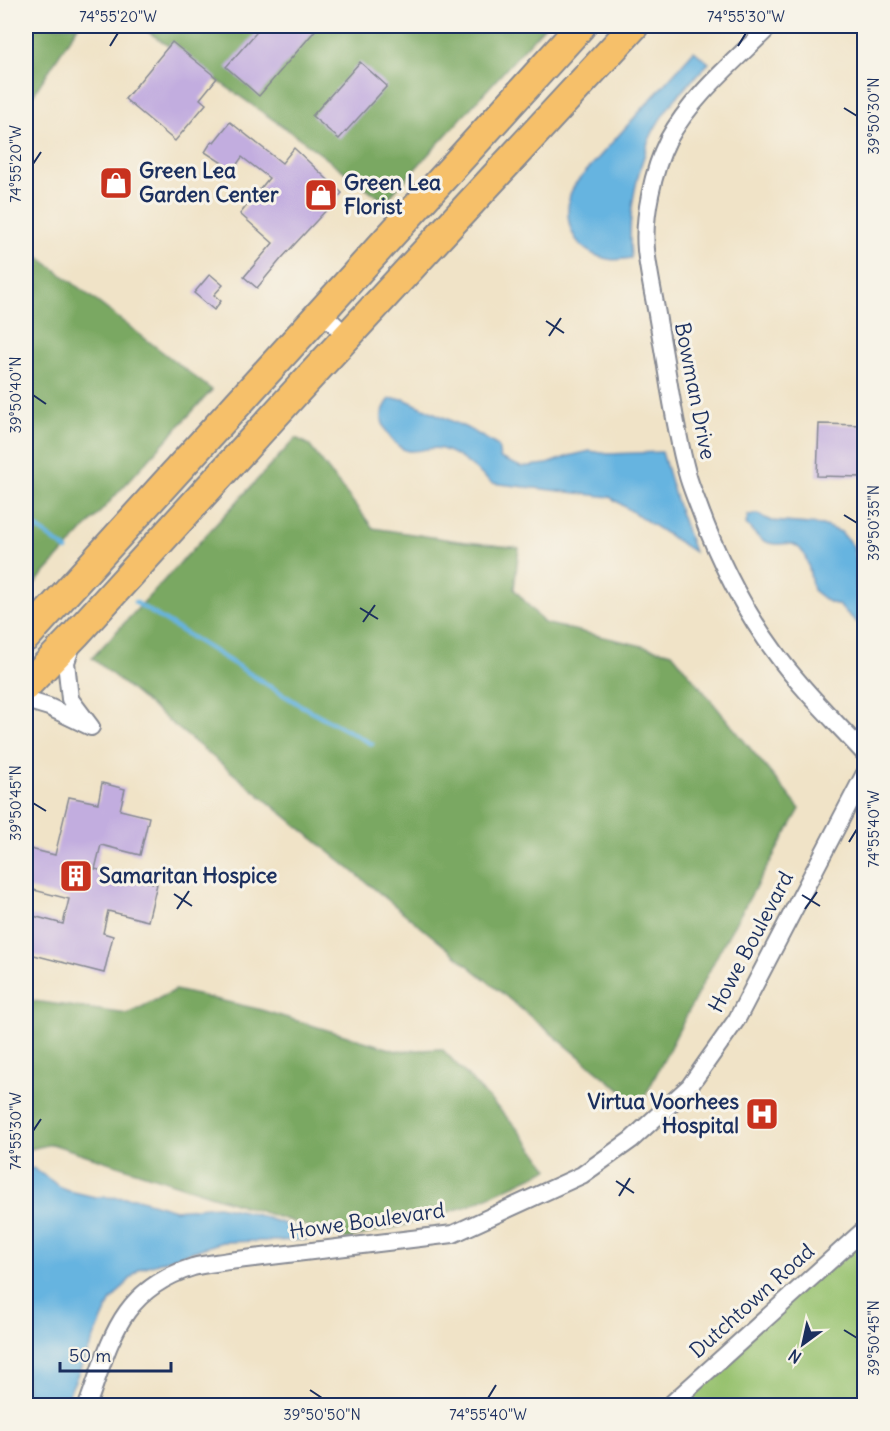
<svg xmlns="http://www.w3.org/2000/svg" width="890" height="1431" font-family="Delius,sans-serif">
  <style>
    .green { fill: #98c26f; stroke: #5a7866; stroke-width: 1.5 }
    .forest { fill: #7aa862; stroke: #4a6c60; stroke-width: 1.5 }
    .water { fill: #66b4e0; stroke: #40729f; stroke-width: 1.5 }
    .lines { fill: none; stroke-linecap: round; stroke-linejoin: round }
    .stream { stroke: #66b4e0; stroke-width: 4.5 }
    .building { fill: #c2addf }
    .street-casing { stroke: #868992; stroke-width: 20 }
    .highway-casing { stroke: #868992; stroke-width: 32 }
    .street { stroke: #fff; stroke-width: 16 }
    .highway { stroke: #f6c06b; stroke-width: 28 }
    .ticks { fill: none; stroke: #1b2f5e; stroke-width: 2 }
    .labels { text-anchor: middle; stroke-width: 6; stroke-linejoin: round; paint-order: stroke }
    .poi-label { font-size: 21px; font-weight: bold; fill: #1b2f5e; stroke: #f7f3e8; text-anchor: start }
    .street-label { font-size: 21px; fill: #1b2f5e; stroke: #f7f3e8 }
    .neatline { fill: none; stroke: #1b2f5e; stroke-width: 2 }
    .ticks-label { font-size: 15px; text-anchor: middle; fill: #1b2f5e }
  </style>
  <rect width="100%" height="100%" fill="#f7f3e8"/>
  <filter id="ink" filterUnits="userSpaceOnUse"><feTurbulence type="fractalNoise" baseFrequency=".0167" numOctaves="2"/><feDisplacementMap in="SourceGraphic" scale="12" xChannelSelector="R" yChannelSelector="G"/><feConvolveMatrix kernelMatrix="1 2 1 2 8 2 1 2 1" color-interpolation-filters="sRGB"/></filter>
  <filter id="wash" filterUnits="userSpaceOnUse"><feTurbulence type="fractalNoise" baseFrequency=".008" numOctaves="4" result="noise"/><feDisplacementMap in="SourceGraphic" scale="24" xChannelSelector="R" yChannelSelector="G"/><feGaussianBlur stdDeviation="1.35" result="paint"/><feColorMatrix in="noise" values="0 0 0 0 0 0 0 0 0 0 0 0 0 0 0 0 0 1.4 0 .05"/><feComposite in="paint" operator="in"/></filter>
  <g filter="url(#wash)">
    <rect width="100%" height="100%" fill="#f0e3c7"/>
    <!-- green -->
    <path class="green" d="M864 1230V1405L669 1406Z"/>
    <!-- forest -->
    <path class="forest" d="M26 26H78L26 106Z
      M140 26H545L385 202 302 140Z
      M26 247 212 390 26 593Z
      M296 438 309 445 373 528 458 541 519 548 514 589 544 623 672 653 800 809 720 950 640 1106 92 658Z
      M175 990 258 1009 397 1051 442 1049 515 1126 549 1169 468 1206 397 1227 346 1239 52 1144 26 1150V1000L128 1014Z"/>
    <!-- water -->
    <path class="water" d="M694 51 709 63C686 86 662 110 649 140 646 147 645 155 642 162 632 197 628 222 631 258 623 259 614 261 608 259 578 253 564 229 569 200 569 194 573 188 576 183Z
      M390 399H404L471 430 498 446 500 458 521 467 547 464 569 456 590 451 608 454 662 452 677 503 694 552 610 497 492 483C476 471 462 455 442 449 431 446 420 452 409 451 396 449 381 428 382 416 383 409 386 404 390 399Z
      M757 514 771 521 822 525 841 532 853 546 857 565 856 586 858 597 864 604V626L862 627 838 605 827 601 813 590C810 577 809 548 792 544 783 542 776 547 764 541 757 538 752 530 746 524L748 516Z
      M33 1168 65 1190 95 1197 134 1198 175 1210 218 1206 248 1212 309 1232 307 1240 222 1242 139 1269 110 1302 64 1405H26V1170Z"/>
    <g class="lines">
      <!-- stream -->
      <path class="stream" d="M26 520 67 550
        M135 602 300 705 372 744"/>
    </g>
    <g id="blocks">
      <!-- building -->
      <path class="building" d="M262 26H319L259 96 226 67Z
        M172 42 217 78 200 99 206 104 175 141 125 99Z
        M360 62 387 86 339 139 312 116Z
        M230 122 282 163 294 148 342 193 281 259 257 288 244 277 273 243 240 214 269 178 242 157 233 170 205 152 212 141 214 142Z
        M210 274 223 285 214 295 221 301 214 310 194 293Z
        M819 424 864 425V477L817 476Z
        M102 783 125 789 120 810 149 817 140 855 101 845 95 869 157 884 148 921 108 911 103 933 113 936 104 973 26 953V914L63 924 69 899 26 888V848L55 855 69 797 98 803Z"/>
    </g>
  </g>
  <g filter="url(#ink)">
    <use href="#blocks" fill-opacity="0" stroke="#868992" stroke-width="1.5"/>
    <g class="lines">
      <!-- street casing -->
      <g class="street-casing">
        <path id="street" d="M770 26C736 60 691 97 668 140 653 170 643 217 646 250 649 276 655 301 659 326 668 375 674 425 687 473 690 485 695 496 699 507 718 559 744 611 777 655 803 691 835 721 864 753
          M321 312 347 336
          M26 700 49 707 91 727 70 699 66 662 72 645
          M87 1406C111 1341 119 1290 193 1267 205 1264 217 1263 229 1261L453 1234 582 1175 631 1140 689 1087 737 1019 864 775
          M669 1406 864 1230"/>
      </g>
      <!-- highway casing -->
      <g class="highway-casing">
        <path id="highway" d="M26 637 581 26
          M26 686 76 634 295 393 634 26"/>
      </g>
      <!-- street -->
      <use href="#street" class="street"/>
      <!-- highway -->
      <use href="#highway" class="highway"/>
    </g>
  </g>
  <!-- ticks -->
  <path class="ticks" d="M110 46 118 33M738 46 746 33M844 108 857 116M33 164 41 152M546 321 564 333M549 336 561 318M33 395 46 404M844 515 857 523M360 608 378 619M363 622 375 605M33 803 46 811M849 842 857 829M174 894 192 906M802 895 820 906M177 909 189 891M805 909 817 892M33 1131 41 1119M616 1181 634 1193M619 1196 630 1178M844 1330 857 1338M310 1390 322 1398M488 1398 496 1385"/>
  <!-- icons -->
  <defs>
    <g id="shop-square" transform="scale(1.725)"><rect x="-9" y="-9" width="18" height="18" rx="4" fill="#c8321e" stroke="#f7f3e8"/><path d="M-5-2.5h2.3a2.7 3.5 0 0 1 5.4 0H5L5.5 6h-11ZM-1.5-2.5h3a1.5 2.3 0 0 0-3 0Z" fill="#fff"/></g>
    <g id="building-square" transform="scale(1.725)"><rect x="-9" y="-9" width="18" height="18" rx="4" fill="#c8321e" stroke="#f7f3e8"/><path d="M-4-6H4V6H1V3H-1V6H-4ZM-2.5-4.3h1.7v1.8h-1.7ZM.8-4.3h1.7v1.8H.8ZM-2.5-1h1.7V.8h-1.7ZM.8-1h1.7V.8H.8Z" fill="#fff"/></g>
    <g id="hospital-square" transform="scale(1.725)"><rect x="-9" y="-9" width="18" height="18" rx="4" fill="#c8321e" stroke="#f7f3e8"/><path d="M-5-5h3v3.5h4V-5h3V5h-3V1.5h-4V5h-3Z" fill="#fff"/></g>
  </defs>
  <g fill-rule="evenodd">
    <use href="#shop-square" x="116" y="183"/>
    <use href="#shop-square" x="321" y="195"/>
    <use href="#building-square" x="76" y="876"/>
    <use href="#hospital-square" x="762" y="1114"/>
  </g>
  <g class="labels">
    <!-- poi labels -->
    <g class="poi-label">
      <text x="139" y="178">Green Lea<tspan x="139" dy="24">Garden Center</tspan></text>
      <text x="344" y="190">Green Lea<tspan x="344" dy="24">Florist</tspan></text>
      <text x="99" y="883">Samaritan Hospice</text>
      <text x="739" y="1109" text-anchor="end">Virtua Voorhees<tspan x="739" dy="24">Hospital</tspan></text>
    </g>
    <!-- street labels -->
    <g class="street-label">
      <text transform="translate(695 391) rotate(79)" y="7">Bowman Drive</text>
      <text transform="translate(751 942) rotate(-62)" y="7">Howe Boulevard</text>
      <text transform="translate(367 1221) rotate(-8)" y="7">Howe Boulevard</text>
      <text transform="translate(752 1301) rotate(-42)" y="7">Dutchtown Road</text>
    </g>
  </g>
  <!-- margin -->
  <rect width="890" height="1431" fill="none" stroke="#f7f3e8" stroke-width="66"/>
  <!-- north arrow -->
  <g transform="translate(803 1344) rotate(213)" stroke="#f7f3e8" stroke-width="4.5" paint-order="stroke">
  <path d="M0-4.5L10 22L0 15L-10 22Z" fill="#1b2f5e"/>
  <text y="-9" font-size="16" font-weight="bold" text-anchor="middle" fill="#1b2f5e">N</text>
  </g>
  <!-- scale -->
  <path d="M60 1362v9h111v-9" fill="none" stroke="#1b2f5e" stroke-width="3"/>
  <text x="69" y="1362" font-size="18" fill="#1b2f5e" stroke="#f7f3e8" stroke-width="4.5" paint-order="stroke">50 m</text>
  <rect x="33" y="33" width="824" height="1365" class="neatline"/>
  <g class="ticks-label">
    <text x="118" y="22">74°55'20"W</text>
    <text x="746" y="22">74°55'30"W</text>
    <text transform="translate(874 116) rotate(-90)" y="5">39°50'30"N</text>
    <text transform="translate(16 164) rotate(-90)" y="5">74°55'20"W</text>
    <text transform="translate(16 395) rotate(-90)" y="5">39°50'40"N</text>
    <text transform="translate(874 523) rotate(-90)" y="5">39°50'35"N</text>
    <text transform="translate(16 803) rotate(-90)" y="5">39°50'45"N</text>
    <text transform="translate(874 829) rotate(-90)" y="5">74°55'40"W</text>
    <text transform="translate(16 1131) rotate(-90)" y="5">74°55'30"W</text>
    <text transform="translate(874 1338) rotate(-90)" y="5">39°50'45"N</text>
    <text x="322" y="1420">39°50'50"N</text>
    <text x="488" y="1420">74°55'40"W</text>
  </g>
</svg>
